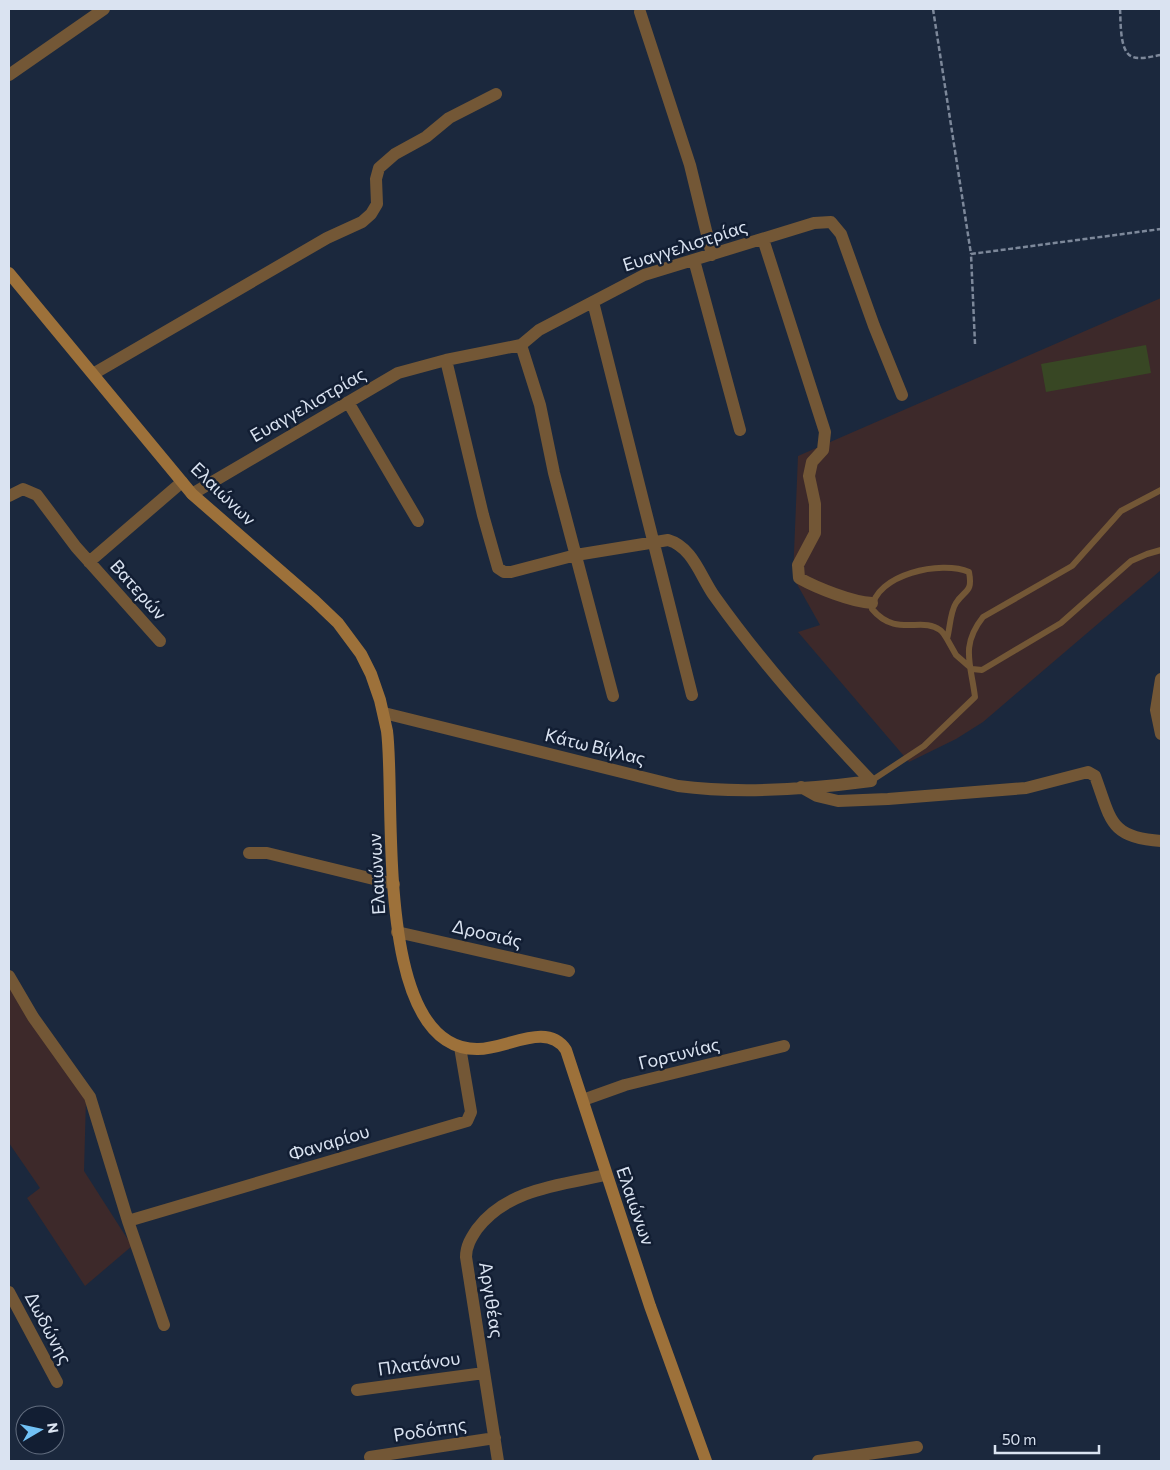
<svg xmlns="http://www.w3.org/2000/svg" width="1170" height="1470" font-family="Commissioner,sans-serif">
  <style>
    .education { fill: #3d292a }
    .green { fill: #384724 }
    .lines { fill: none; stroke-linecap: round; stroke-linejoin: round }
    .path { stroke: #7d889a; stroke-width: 2.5; stroke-dasharray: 5 2.5; stroke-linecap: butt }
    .service { stroke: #735736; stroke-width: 6 }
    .minor { stroke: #735736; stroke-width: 12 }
    .secondary { stroke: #9d713a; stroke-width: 12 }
    .labels { text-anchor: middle; stroke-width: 5; stroke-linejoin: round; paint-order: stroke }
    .street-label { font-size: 18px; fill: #dae3f1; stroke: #121e33 }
  </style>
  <rect width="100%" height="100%" fill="#1b283d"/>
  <!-- education -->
  <path class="education" d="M1161 298V570L983 722 956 739 909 762 798 632 820 625 793 577 798 456Z
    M9 986 86 1099 84 1171 132 1246 85 1286 27 1198 40 1188 9 1143Z"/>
  <!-- green -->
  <path class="green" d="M1146 345 1151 373 1046 392 1041 364Z"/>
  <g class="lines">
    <!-- path -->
    <path class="path" d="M933 9 971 254
      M1120 9C1121 21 1119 53 1133 57 1141 60 1153 56 1161 55
      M975 344 971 254 1161 229"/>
    <!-- service -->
    <path class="service" d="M947 639C945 636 943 632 940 630 922 616 896 638 872 609 875 574 942 560 969 572 973 593 965 589 956 603 950 612 950 629 947 639L956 655 972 669 982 670 1061 623 1131 561 1147 554 1161 550
      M871 781 924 746 975 697C971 664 960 646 983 617L1072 566 1121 511 1161 490"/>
    <!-- minor -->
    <path class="minor" d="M640 12 690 165 712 255
      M9 75 104 9
      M763 239 825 432 823 450 812 462 809 476 815 504V533L798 565 799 578C817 588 852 602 872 603
      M694 260 740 430
      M593 302 692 695
      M521 345 540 405 554 473 613 696
      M446 360 483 515 498 568 504 572H511L576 555 668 540C693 547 701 578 715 597 762 663 815 722 871 781
      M93 374 327 238 362 222 371 214 377 204 376 179 379 168 395 154 426 137 449 118 496 94
      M348 402 418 521
      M192 494 398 373 446 360 521 345 539 330 644 275 814 223 831 222 841 234 874 326 902 395
      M9 496 23 489 37 495 76 547 160 641
      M89 562 182 482
      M1161 679 1156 710 1161 734
      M384 713 678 786C738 794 811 789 871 781
      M801 787 817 796 838 801 888 799 1026 788 1088 772 1095 776C1111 819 1109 838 1161 841
      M249 853H267L394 884
      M397 932 569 971
      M9 976 33 1017 90 1097 128 1221 164 1325
      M583 1100 625 1085 784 1046
      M128 1221 467 1121 471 1112 460 1047
      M9 1292 57 1382
      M357 1390 484 1373
      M370 1457 495 1438
      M498 1461 466 1257C466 1246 471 1238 477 1229 507 1189 560 1185 606 1175
      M818 1461 917 1447"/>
    <!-- secondary -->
    <path class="secondary" d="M9 273 192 494 315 601 338 623 361 654 371 674 380 700 387 731C396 799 372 1051 478 1049 507 1049 547 1021 566 1050L650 1306 706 1461"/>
  </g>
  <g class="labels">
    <!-- street labels -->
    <g class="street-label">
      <text transform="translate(685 246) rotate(-18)" y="6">Ευαγγελιστρίας</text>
      <text transform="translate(308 405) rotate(-30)" y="6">Ευαγγελιστρίας</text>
      <text transform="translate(223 494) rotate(44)" y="6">Ελαιώνων</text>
      <text transform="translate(138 590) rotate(48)" y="6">Βατερών</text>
      <text transform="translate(595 747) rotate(14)" y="6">Κάτω Βίγλας</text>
      <text transform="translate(377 874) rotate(-93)" y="6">Ελαιώνων</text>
      <text transform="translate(487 934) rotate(13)" y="6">Δροσιάς</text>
      <text transform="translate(679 1054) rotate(-14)" y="6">Γορτυνίας</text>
      <text transform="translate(329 1143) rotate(-17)" y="6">Φαναρίου</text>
      <text transform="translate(635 1206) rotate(71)" y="6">Ελαιώνων</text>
      <text transform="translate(491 1300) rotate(81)" y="6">Αργιθέας</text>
      <text transform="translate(48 1328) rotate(62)" y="6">Δωδώνης</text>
      <text transform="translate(419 1364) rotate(-8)" y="6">Πλατάνου</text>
      <text transform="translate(430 1430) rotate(-9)" y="6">Ροδόπης</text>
    </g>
  </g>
  <!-- border -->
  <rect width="1170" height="1470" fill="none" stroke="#dae3f1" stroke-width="20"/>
  <!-- north arrow -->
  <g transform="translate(40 1430) rotate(81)"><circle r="24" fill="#121e33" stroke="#626d7f"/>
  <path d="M0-4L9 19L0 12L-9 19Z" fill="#71c1f5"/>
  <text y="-8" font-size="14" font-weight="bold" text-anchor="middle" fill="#dae3f1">N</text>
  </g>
  <!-- scale -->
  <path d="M995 1445v8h104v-8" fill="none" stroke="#dae3f1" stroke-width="2.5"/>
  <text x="1002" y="1445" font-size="15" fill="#dae3f1" stroke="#121e33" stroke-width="4" paint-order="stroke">50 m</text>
</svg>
